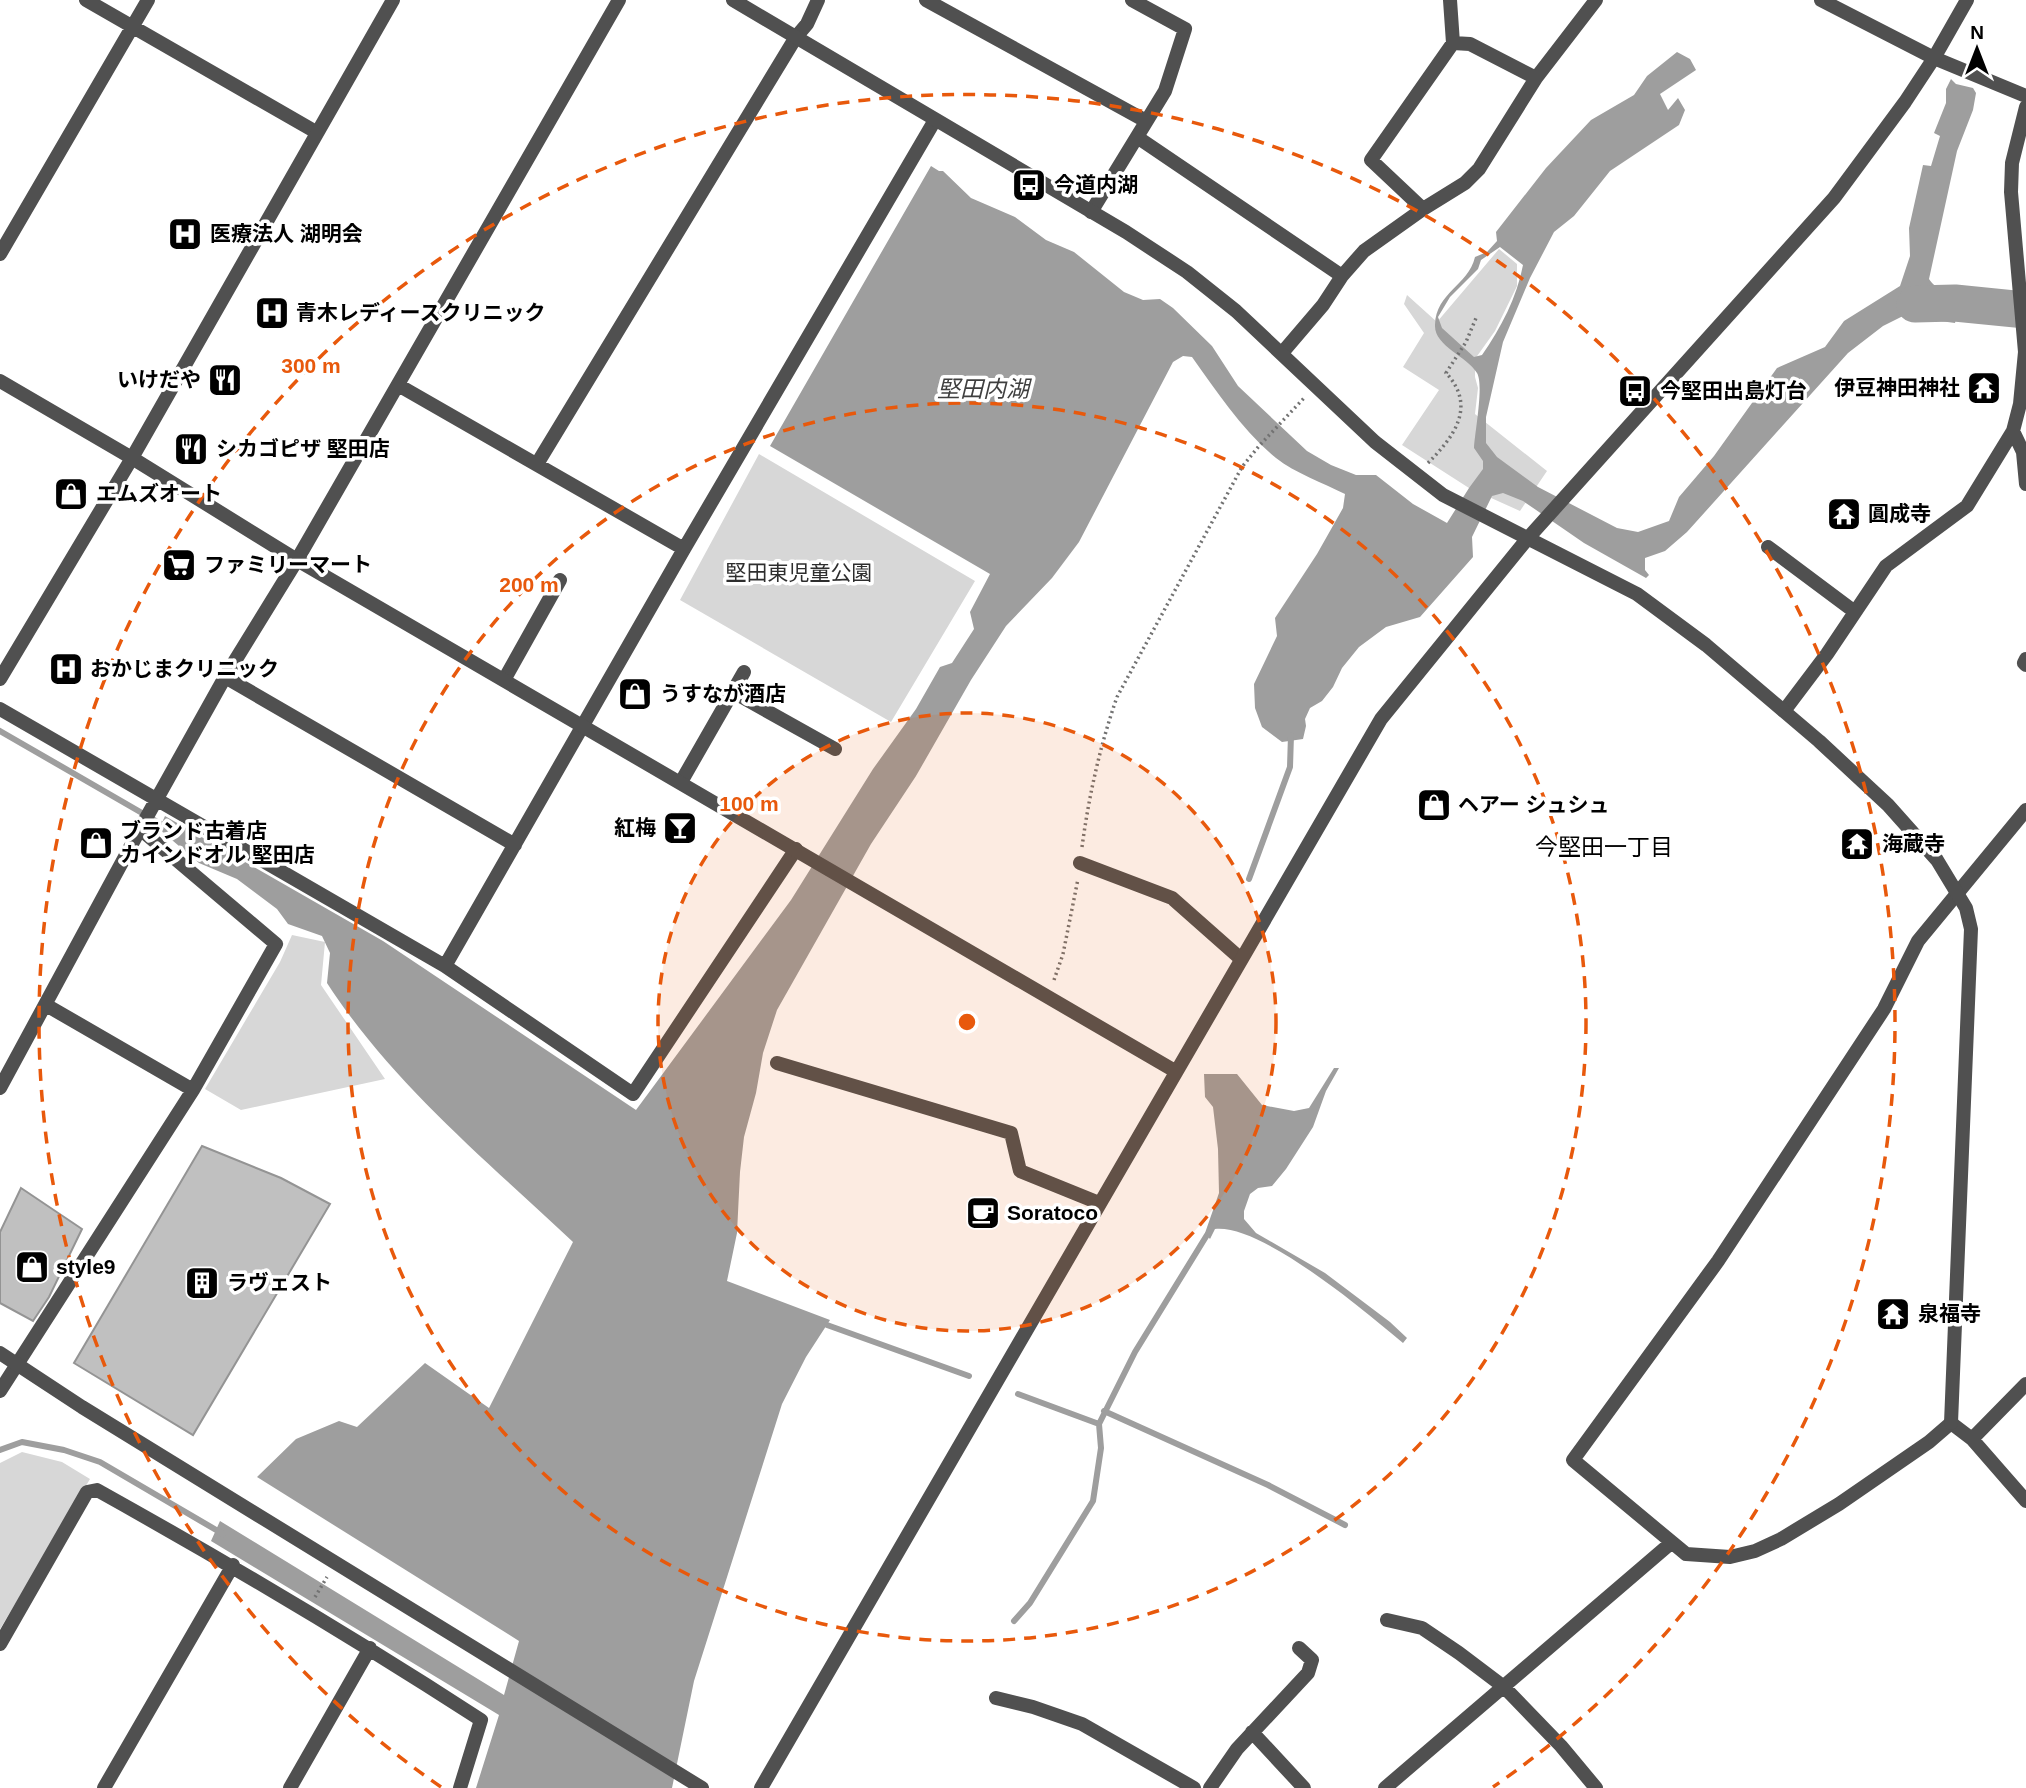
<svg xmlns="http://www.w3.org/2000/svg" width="2026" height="1788" font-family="Helvetica,'Noto Sans JP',sans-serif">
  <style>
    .green { fill: #d7d7d7 }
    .water { fill: #9e9e9e; fill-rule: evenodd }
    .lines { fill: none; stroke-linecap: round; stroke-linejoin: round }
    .stream { stroke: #9e9e9e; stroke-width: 6 }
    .river { stroke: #9e9e9e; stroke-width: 37 }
    .building { fill: #c0c0c0; stroke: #949494; stroke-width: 2 }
    .path { stroke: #727272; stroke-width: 3.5; stroke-dasharray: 2 3.5; stroke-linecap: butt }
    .minor { stroke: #505050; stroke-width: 14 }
    .tertiary { stroke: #505050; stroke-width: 14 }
    .ring { fill: none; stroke: #e8590c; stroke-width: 3.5; stroke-dasharray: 12 9 }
    .labels { text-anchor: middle; stroke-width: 7; stroke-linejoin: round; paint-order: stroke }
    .poi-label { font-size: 21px; font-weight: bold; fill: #000; stroke: #fff; text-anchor: start }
    .park-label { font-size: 21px; fill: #2e2e2e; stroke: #fff }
    .water-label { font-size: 23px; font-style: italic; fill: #3f3f3f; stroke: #fff }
    .neighbourhood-label { font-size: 23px; fill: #000; stroke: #fff }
    .centre { fill: #e8590c; stroke: #fff; stroke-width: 3.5 }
    .ring-label { font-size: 21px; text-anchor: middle; font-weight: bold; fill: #e8590c; stroke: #fff; stroke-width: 7; stroke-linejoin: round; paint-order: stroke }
  </style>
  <rect width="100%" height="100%" fill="#fff"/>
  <!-- green -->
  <path class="green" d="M1499 249 1517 264V286L1495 331 1475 359V377L1478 388 1475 414 1547 471 1520 511 1469 488 1402 445 1439 390 1403 367 1424 333 1404 304 1407 295 1437 322Z
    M759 454 975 581 891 722 680 600Z
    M292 935 325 942 321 985 385 1079 241 1110 205 1089 280 962Z
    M22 1452 62 1462 90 1479 0 1629V1463Z"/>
  <!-- water -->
  <path class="water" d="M1677 52 1690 59 1696 70 1660 94 1668 110 1678 98 1685 110 1679 125 1610 171 1574 216 1554 232 1530 278 1503 342 1486 417V443L1497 457 1538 487 1617 528 1638 532 1669 521 1679 497 1714 456 1777 368 1825 347 1844 321 1900 286 1910 256 1909 228 1923 165 1931 166 1940 136 1934 133 1946 103V89L1951 79 1956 84 1973 88 1976 93 1973 110 1957 151 1929 279C1936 291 1953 292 1966 295L1965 318 1956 319 1955 323 1903 316 1883 326 1848 353 1687 532 1665 551 1645 558V570L1649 575 1646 578 1584 543 1523 501 1503 493 1492 496 1472 537 1473 557 1420 617 1386 627 1359 647 1342 668 1333 687 1322 701 1310 708 1305 719 1306 726 1303 739 1282 742 1262 727 1255 708 1254 684 1277 636 1275 618 1317 554 1343 508 1345 494C1323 483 1295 473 1276 458 1242 430 1217 392 1192 357L1183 356 1173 362 1079 542 1052 578 1006 626 971 680 916 776 871 844 777 1010 763 1053 756 1093 744 1137 740 1172 737 1233 727 1281 830 1320 806 1357 782 1404 694 1681 672 1788H476L499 1715 211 1541 220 1521 504 1695 519 1641 257 1477 296 1439 339 1421 357 1427 425 1363 489 1408 573 1242C487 1161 392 1083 327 983L330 953 322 936 288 924 277 909 237 879 199 863 159 829 165 816 383 941 636 1110 791 900 873 769 916 709 940 667 952 663 974 629 970 612 990 574 770 446 931 166 939 171H943L971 198 1015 217 1046 240 1074 252 1124 292 1143 300 1160 299 1173 308 1212 346 1238 386 1307 451 1331 465 1356 475H1376L1413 504 1447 523 1469 488 1483 469V461L1474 448C1475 431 1484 385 1477 373 1467 356 1434 346 1435 325 1436 292 1468 286 1475 257L1487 252 1497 241 1496 232 1546 168 1591 120 1634 95 1647 76ZM1500 247 1523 265C1517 297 1501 328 1482 355L1474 357 1442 328 1438 317 1450 297 1478 269 1481 260Z
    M2026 298V324L2009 319 1977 316 1978 299Z
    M1334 1068H1339L1326 1091 1313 1127 1286 1169 1272 1186 1258 1188 1250 1194 1244 1211V1219L1256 1233 1325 1273 1390 1322 1407 1338 1403 1343C1366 1312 1262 1224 1215 1229L1210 1239 1205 1233 1219 1193 1218 1149 1213 1107 1205 1097 1204 1074H1237L1262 1105 1294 1111 1309 1108Z"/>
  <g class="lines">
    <!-- stream -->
    <path class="stream" d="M0 731 168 828
      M1249 879 1290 767 1291 735
      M827 1325 969 1376
      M1018 1394 1099 1424 1135 1352 1207 1235
      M1104 1411 1268 1485 1345 1525
      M0 1450 22 1442 64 1450 100 1462 223 1534
      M1014 1621 1030 1603 1093 1501 1101 1448 1099 1424"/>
    <!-- river -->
    <path class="river" d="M1915 304 1955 303 2026 310"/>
  </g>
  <!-- building -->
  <path class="building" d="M202 1146 281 1178 330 1204 193 1435 74 1363Z
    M21 1188 82 1229 49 1297 33 1321 0 1303V1232Z"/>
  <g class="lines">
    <!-- path -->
    <path class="path" d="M1428 463C1454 437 1477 406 1446 373L1466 342 1476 318
      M1082 847C1089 795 1100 746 1117 697L1242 467 1259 446 1305 397
      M1054 980 1063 954 1078 879
      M315 1597 327 1577"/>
    <!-- minor -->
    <path class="minor" d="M86 0 316 132
      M926 0 1146 121
      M1453 43 1470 44 1536 78
      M1934 58 2026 96
      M1137 137 1342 276 1323 305 1282 353
      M1423 209 1371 160 1453 43 1450 0
      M1091 212 1165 91 1185 29 1132 0
      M0 254 148 0
      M1342 276 1364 251 1423 209 1465 183 1479 169 1536 78 1596 0
      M398 385 684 549
      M2013 431 2023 452 2026 484
      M537 464 796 37 807 24 818 0
      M1768 547 1855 612
      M2026 659 2024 663 2026 665
      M225 677 515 845
      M504 680 560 580
      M733 692 835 749
      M0 709 445 966 633 1094 796 849
      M1784 711 1827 654 1886 566 1967 506 2013 431 2020 404 2025 352 2011 192 2012 163 2026 107
      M681 782 744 672
      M2026 810 1918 941 1884 1009 1718 1261 1573 1460 1686 1554 1730 1557 1755 1551 1781 1539 1839 1504 1929 1442 1951 1423 1972 1439 2026 1384
      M140 829 225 677 297 560 619 0
      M1080 863 1172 898 1241 959
      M445 966 684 549 935 120
      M46 1005 193 1090
      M777 1063 1011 1133 1020 1171 1099 1203
      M0 1088 140 829 276 944 193 1090 0 1391
      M1972 1439 2026 1501
      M1387 1620 1422 1628 1459 1653 1504 1687 1561 1746 1596 1788
      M0 1644 87 1492 97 1490C228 1563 356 1639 481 1720L460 1788
      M996 1698 1033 1707 1082 1724 1194 1788
      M1252 1732 1304 1788
      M104 1788 233 1565
      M290 1788 370 1648
      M1210 1788 1237 1749 1308 1673 1312 1660 1299 1648
      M1385 1788 1671 1543"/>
    <!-- tertiary -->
    <path class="tertiary" d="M733 0 1126 232 1187 272 1236 311 1375 442 1443 495 1637 594 1706 645 1819 741 1888 805 1937 860 1966 908 1971 929 1951 1423
      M1821 0 1934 58
      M0 381 132 458 297 560 1175 1071
      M0 679 132 458 393 0
      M0 1353 82 1407 702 1788
      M761 1788 1381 719 1528 538 1834 198 1905 102 1934 58 1967 0"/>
  </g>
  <!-- distance rings -->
  <circle cx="967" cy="1022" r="309" fill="#e8590c" fill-opacity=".12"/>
  <g class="ring">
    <circle cx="967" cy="1022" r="309"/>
    <circle cx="967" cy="1022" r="619"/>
    <path d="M441 1787A928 928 0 1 1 1493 1787"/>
  </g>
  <!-- icons -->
  <defs>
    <g id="bus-square" transform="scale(1.75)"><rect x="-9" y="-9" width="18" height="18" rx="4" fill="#000" stroke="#fff"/><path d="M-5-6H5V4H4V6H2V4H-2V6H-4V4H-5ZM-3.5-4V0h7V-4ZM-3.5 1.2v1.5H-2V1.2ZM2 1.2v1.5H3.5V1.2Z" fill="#fff"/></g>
    <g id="hospital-square" transform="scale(1.75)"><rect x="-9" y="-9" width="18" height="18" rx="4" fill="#000" stroke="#fff"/><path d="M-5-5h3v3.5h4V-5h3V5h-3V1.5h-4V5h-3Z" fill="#fff"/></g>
    <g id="restaurant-square" transform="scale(1.75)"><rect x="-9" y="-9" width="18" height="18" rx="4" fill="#000" stroke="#fff"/><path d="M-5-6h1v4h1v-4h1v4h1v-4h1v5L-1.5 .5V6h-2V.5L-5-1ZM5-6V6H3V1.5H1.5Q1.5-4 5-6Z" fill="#fff"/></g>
    <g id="temple-square" transform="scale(1.75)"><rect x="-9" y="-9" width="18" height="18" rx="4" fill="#000" stroke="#fff"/><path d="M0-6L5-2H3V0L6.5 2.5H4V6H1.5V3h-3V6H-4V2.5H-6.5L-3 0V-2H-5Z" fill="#fff"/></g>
    <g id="shop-square" transform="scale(1.75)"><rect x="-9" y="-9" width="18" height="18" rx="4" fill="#000" stroke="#fff"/><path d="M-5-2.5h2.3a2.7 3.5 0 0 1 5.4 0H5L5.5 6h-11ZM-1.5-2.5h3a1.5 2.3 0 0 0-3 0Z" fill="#fff"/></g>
    <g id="supermarket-square" transform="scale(1.75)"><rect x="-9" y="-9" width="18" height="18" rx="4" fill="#000" stroke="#fff"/><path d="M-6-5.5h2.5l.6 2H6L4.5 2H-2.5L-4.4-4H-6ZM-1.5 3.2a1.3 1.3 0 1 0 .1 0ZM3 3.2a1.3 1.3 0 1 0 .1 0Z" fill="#fff"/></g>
    <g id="bar-square" transform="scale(1.75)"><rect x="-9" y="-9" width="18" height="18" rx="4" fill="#000" stroke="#fff"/><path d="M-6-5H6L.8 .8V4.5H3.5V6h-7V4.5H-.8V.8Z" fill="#fff"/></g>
    <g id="cafe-square" transform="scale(1.75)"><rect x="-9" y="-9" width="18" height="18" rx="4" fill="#000" stroke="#fff"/><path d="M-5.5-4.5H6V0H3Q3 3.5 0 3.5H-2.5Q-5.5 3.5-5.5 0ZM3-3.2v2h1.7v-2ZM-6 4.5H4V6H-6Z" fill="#fff"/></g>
    <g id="building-square" transform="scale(1.75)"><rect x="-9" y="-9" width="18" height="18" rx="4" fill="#000" stroke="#fff"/><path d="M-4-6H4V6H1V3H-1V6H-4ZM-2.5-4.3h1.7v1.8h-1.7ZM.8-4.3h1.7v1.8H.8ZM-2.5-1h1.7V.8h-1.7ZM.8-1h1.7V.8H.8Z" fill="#fff"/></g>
  </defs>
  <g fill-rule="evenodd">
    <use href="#bus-square" x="1029" y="185"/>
    <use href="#hospital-square" x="185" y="234"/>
    <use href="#hospital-square" x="272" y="313"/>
    <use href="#restaurant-square" x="225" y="380"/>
    <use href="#temple-square" x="1984" y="388"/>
    <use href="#bus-square" x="1635" y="391"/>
    <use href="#restaurant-square" x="191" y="449"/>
    <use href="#shop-square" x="71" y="494"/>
    <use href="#temple-square" x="1844" y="514"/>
    <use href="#supermarket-square" x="179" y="565"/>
    <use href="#hospital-square" x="66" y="669"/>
    <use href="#shop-square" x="635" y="694"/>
    <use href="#shop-square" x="1434" y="805"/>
    <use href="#bar-square" x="680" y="828"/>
    <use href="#shop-square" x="96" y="843"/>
    <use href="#temple-square" x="1857" y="844"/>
    <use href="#cafe-square" x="983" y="1213"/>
    <use href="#shop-square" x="32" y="1267"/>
    <use href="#building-square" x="202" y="1283"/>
    <use href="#temple-square" x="1893" y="1314"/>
  </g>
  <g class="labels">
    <!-- poi labels -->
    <g class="poi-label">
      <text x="1054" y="192">今道内湖</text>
      <text x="210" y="241">医療法人 湖明会</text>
      <text x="296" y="320">青木レディースクリニック</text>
      <text x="201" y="387" text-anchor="end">いけだや</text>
      <text x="1960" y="395" text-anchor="end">伊豆神田神社</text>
      <text x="1660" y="398">今堅田出島灯台</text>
      <text x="216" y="456">シカゴピザ 堅田店</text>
      <text x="96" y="501">エムズオート</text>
      <text x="1868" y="521">圓成寺</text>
      <text x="204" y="572">ファミリーマート</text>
      <text x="90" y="676">おかじまクリニック</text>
      <text x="660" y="701">うすなが酒店</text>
      <text x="1458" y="812">ヘアー シュシュ</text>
      <text x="656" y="835" text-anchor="end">紅梅</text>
      <text x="120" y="838">ブランド古着店<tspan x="120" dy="24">カインドオル 堅田店</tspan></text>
      <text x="1882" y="851">海蔵寺</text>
      <text x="1007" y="1220">Soratoco</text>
      <text x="56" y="1274">style9</text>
      <text x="227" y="1290">ラヴェスト</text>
      <text x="1918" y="1321">泉福寺</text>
    </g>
    <!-- park labels -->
    <g class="park-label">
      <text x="799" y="580">堅田東児童公園</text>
    </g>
    <!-- water labels -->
    <g class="water-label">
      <text x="983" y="397">堅田内湖</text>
    </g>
    <!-- neighbourhood labels -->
    <g class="neighbourhood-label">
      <text x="1604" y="855">今堅田一丁目</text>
    </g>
  </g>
  <circle cx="967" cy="1022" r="10" class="centre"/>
  <g class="ring-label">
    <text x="311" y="373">300 m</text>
    <text x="529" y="592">200 m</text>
    <text x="749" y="811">100 m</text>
  </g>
  <!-- north arrow -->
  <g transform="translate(1977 49)" stroke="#ffffff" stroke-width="5" paint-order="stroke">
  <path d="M0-5L12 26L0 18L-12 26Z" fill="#000000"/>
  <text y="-10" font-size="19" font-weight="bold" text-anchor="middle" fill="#000000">N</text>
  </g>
</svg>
